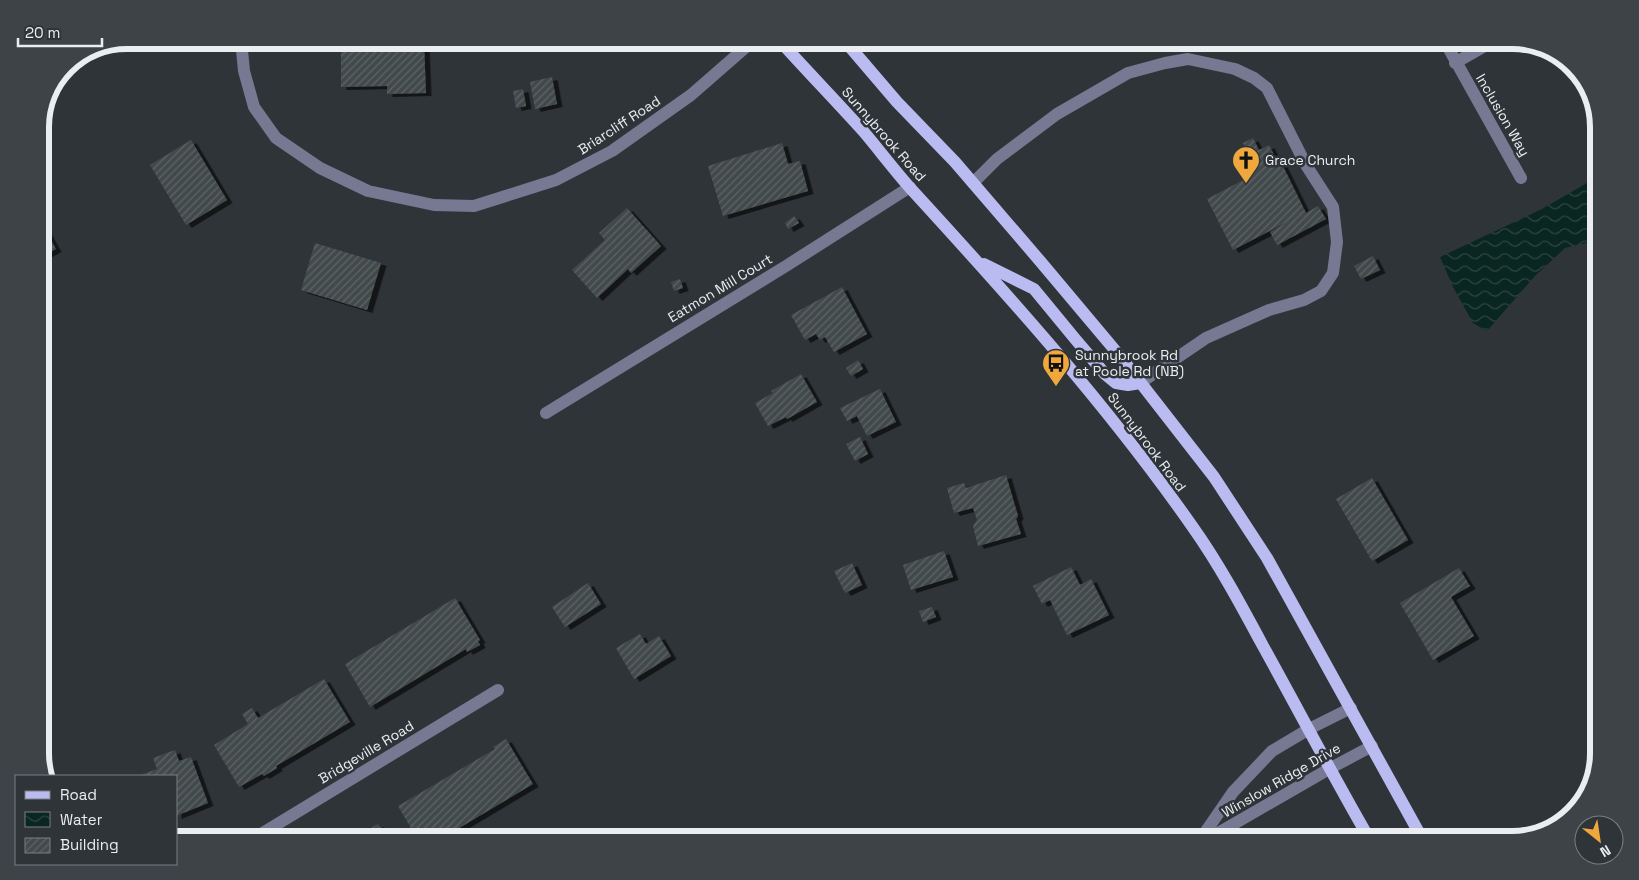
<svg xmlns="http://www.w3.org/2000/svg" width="1639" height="880" font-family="'Space Grotesk',sans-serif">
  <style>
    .water { fill: url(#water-waves) }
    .building { fill: url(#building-hatch); filter: url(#shadow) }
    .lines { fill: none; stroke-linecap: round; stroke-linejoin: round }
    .minor { stroke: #777892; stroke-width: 12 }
    .major { stroke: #babbf0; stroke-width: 12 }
    .labels { text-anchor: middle; stroke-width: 5; stroke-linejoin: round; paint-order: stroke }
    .street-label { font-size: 14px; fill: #eaeef1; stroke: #2f3439 }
    .poi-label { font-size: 14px; fill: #eaeef1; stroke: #2f3439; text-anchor: start }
    .rim { fill: none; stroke: #eaeef1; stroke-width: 6 }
  </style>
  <defs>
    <pattern id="water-waves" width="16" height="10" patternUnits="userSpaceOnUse" patternTransform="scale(1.25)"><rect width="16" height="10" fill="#0a2621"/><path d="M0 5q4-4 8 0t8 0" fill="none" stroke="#2e4642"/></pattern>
    <pattern id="building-hatch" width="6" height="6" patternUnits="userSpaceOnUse" patternTransform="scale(1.25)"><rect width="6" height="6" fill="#424a4c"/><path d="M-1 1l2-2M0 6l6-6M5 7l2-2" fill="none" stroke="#5d6466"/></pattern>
    <filter id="shadow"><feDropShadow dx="5.5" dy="3" stdDeviation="0" flood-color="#0009"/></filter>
  </defs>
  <rect width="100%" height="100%" fill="#2f3439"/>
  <!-- water -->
  <path class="water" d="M1599 176V240L1565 248 1534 277 1487 331 1473 323 1453 287 1440 257 1542 209Z"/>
  <!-- building -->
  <path class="building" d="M424 43 426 93 387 94V86L341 87V48L384 47 386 44Z
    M552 77 557 104 535 109 530 82Z
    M523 89 526 106 516 108 513 91Z
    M1253 138 1259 150 1269 145 1277 161 1280 160 1306 213 1318 206 1326 219 1277 245 1270 232 1289 221 1233 250 1207 199 1249 177 1241 160 1250 156 1243 143Z
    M191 140 227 200 186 225 150 165Z
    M782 143 788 164 800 161 808 191 723 216 708 166Z
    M627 208 661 246 631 273 628 269 597 298 572 270 605 240 599 233Z
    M794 216 799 223 788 229 785 223Z
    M40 220 56 249 40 258Z
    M315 243 381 263 367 310 301 290Z
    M1373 256 1380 270 1361 279 1354 266Z
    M680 279 683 288 674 291 671 282Z
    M842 287 867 334 834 352 825 337 820 340 816 334 805 340 791 315Z
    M858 360 863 369 851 376 846 368Z
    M801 374 817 402 787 419 786 417 768 426 755 403 773 393 771 391Z
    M880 389 896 422 867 436 857 416 847 421 840 408Z
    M860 437 868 454 855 461 846 444Z
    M1006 475 1018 516 1016 519 1021 534 978 546 973 526 977 520 973 508 954 513 947 488 964 483 966 488Z
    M1372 478 1408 540 1372 561 1336 499Z
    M944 551 953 577 911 590 903 565Z
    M852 563 862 585 845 593 834 571Z
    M1071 567 1080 585 1091 579 1109 615 1067 635 1050 600 1042 604 1033 586Z
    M1459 568 1470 586 1451 597 1474 636 1433 660 1400 603Z
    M588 583 601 604 565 627 552 607Z
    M455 598 480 640 478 641 480 645 467 652 466 649 370 707 345 664Z
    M932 607 936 617 923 622 919 611Z
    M640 634 646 644 659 636 671 656 634 679 616 648Z
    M324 679 350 722 276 766 277 768 264 776 262 774 239 787 214 745 248 724 242 714 252 708 258 718Z
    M506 739 533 784 439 840H418L398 806 495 749 493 747Z
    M175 750 179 761 191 757 208 803 176 816V776H138L157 769 153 758Z
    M378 824 388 840H351Z
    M571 833 575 840H559Z"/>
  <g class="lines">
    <!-- minor -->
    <path class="minor" d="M241 40 244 71 254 107 276 138 320 168 368 191 434 205 474 206 556 180 612 151 691 95 754 40
      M1444 40 1521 178
      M1455 63 1495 40
      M973 183 997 159 1057 114 1128 73 1165 63 1188 59 1235 69 1254 78 1267 88 1306 165 1333 207 1337 242 1333 273 1321 291 1304 300 1269 310 1206 338 1140 383
      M546 413 786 266 910 187
      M251 840 498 690
      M1200 840 1233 792 1272 751 1309 729 1351 708
      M1206 840 1329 769 1372 746"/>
    <!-- major -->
    <path class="major" d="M779 40C807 71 836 101 864 132 880 151 895 171 912 190 1010 297 1108 406 1192 526 1219 564 1241 605 1263 646 1299 711 1333 776 1370 840
      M844 40 897 102 955 162 1040 261 1119 355 1214 477 1267 558 1423 840
      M984 264 1034 289 1076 340 1105 374 1116 383 1128 385 1140 383"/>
  </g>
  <!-- icons -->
  <defs>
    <g id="church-pin" transform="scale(1.4375)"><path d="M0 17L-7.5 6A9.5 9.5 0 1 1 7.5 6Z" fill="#eea83c" stroke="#2f3439"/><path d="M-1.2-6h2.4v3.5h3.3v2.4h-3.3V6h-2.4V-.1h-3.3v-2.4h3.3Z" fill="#111"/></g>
    <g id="bus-pin" transform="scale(1.4375)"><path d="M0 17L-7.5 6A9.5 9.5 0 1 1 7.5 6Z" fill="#eea83c" stroke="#2f3439"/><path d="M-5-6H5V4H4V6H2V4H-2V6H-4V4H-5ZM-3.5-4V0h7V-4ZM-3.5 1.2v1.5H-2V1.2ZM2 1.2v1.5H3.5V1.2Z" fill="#111"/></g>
  </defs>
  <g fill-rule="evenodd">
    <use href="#church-pin" x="1246" y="160"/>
    <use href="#bus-pin" x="1056" y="363"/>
  </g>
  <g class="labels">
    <!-- street labels -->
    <g class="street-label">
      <text transform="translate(1503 115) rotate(60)" y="5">Inclusion Way</text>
      <text transform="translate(619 125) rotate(-33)" y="5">Briarcliff Road</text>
      <text transform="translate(884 134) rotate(49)" y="5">Sunnybrook Road</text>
      <text transform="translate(720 288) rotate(-31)" y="5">Eatmon Mill Court</text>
      <text transform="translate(1147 442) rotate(53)" y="5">Sunnybrook Road</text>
      <text transform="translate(366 752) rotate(-31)" y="5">Bridgeville Road</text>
      <text transform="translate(1281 780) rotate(-30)" y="5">Winslow Ridge Drive</text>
    </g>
    <!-- poi labels -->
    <g class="poi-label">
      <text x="1265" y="165">Grace Church</text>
      <text x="1075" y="360">Sunnybrook Rd<tspan x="1075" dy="16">at Poole Rd (NB)</tspan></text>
    </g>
  </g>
  <!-- crop -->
  <path d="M0 0H1639V880H0ZM127 49H1512A78 78 0 0 1 1590 127V753A78 78 0 0 1 1512 831H127A78 78 0 0 1 49 753V127A78 78 0 0 1 127 49Z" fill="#3e4348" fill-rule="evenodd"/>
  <path class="rim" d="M127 49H1512A78 78 0 0 1 1590 127V753A78 78 0 0 1 1512 831H127A78 78 0 0 1 49 753V127A78 78 0 0 1 127 49Z"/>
  <!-- legend -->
  <rect x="15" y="775" width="162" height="90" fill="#2f3439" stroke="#7a7e83"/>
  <rect x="25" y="791" width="25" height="8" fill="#babbf0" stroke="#7a7e83"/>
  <text x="60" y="800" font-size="15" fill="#eaeef1">Road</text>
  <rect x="25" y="812" width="25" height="15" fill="url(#water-waves)" stroke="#7a7e83"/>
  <text x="60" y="825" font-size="15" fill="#eaeef1">Water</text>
  <rect x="25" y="838" width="25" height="15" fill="url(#building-hatch)" stroke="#7a7e83"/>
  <text x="60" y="850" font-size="15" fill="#eaeef1">Building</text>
  <!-- north arrow -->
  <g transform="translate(1599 840) rotate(150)"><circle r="24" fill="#2f3439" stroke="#7a7e83"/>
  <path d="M0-4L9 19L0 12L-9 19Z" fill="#eea83c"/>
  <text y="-8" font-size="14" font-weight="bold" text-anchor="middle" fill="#eaeef1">N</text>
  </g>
  <!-- scale -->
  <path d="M18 38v8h84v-8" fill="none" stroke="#eaeef1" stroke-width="2.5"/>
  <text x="25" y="38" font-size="15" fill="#eaeef1" stroke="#2f3439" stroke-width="4" paint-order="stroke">20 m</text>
</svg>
